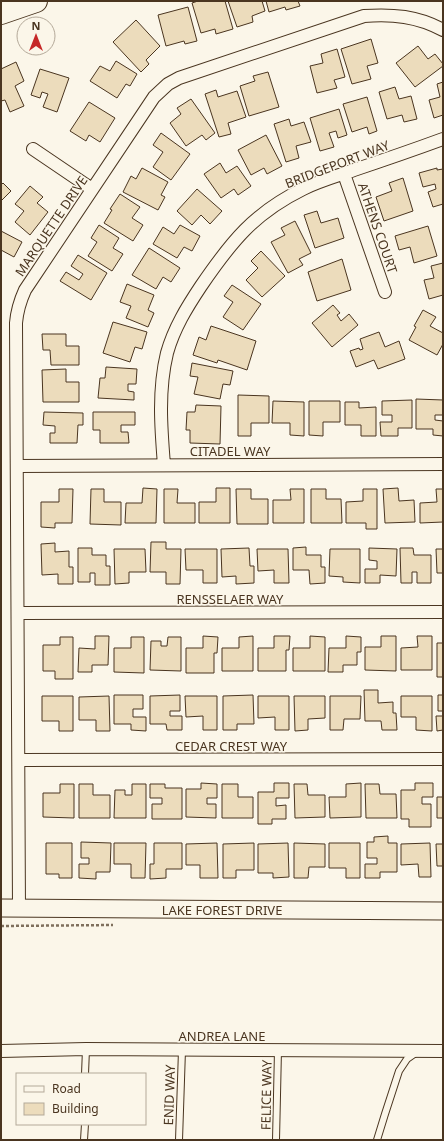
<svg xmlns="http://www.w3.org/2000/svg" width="444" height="1141" font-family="'Noto Sans',sans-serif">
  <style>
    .building { fill: #ecdcbc; stroke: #4a3520 }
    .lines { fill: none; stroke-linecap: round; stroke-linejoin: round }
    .lane-casing { stroke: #4a3520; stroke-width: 8 }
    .street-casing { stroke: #4a3520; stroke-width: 14 }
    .secondary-casing { stroke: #4a3520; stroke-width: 19 }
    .highway-casing { stroke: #4a3520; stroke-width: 24 }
    .path { stroke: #7f6f5c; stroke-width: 2.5; stroke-dasharray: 3 2; stroke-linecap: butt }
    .lane { stroke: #fbf6e9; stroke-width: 6 }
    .street { stroke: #fbf6e9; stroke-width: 12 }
    .secondary { stroke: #fbf6e9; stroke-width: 17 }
    .highway { stroke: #fbf6e9; stroke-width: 22 }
    .labels { text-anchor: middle; stroke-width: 3; stroke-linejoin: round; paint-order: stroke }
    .street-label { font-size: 13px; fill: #4a3520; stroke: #fbf6e9 }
  </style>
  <rect width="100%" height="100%" fill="#fbf6e9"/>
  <!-- building -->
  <path class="building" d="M198 1H225L233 29 216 34 215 29 201 33 192 3Z
    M228 1H262L265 11 252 16 253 22 237 27Z
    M266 1H298L300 6 286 10 285 7 269 12Z
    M188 7 197 41 185 44 184 41 166 46 158 15Z
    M136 20 160 46 146 60 149 64 141 72 113 42Z
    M371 39 378 63 367 66 371 79 352 84 341 49Z
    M418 46 428 59 435 54 443 64V66L415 87 396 63Z
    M337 49 345 77 334 80 337 88 317 93 310 66 323 63 321 54Z
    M116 61 137 74 130 86 126 84 117 98 90 81 100 66 110 71Z
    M16 62 24 81 15 86 24 106 10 112 5 100 1 101V69Z
    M40 69 69 78 57 112 43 107 48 94 42 92 40 98 31 95Z
    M268 72 279 107 249 116 240 86 255 81 253 76Z
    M443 82V115L434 118 429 100 440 97 437 84Z
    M395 87 399 99 411 96 417 119 404 122 402 115 387 119 379 92Z
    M216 90 218 97 237 91 246 117 228 123 231 134 219 137 205 94Z
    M367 97 377 131 369 134 367 127 352 132 343 104Z
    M191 99 215 133 206 140 202 135 186 146 170 123 181 114 177 108Z
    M89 102 115 118 100 142 89 135 86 141 70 131Z
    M339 109 347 135 338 138 336 131 329 133 334 147 320 151 310 118Z
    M289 119 291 126 304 122 311 142 296 146 299 158 286 162 274 124Z
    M161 133 190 154 171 180 153 167 163 152 153 145Z
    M266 135 282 166 267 174 264 168 251 175 238 150Z
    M220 163 226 173 237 166 251 186 238 195 234 189 221 198 204 174Z
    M142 168 168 182 161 195 165 197 158 210 123 192 131 176 136 179Z
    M437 168V170L443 169V204L433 207 428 192 436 189 435 184 423 187 419 173Z
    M403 178 413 211 384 221 376 197 392 191 389 183Z
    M3 183 11 191 1 201V185Z
    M30 186 43 197 37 203 48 212 30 235 15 222 24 211 15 204Z
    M197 189 222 211 210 224 201 215 192 225 177 211Z
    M120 194 140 207 132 218 143 225 133 241 104 223 112 210 110 209Z
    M317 211 321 223 338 218 344 238 315 248 304 215Z
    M295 221 311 253 299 259 303 265 288 273 271 242 285 235 281 228Z
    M99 225 119 238 113 248 123 254 112 271 88 256 97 242 91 238Z
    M180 225 200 236 192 251 184 247 177 258 153 244 163 227 174 234Z
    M428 226 437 256 414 263 410 247 399 250 395 236Z
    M1 231 22 242 14 257 1 250Z
    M149 248 180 268 171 282 163 277 156 289 132 275Z
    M261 251 285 276 262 297 246 280 258 268 251 261Z
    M78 255 107 273 91 300 60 281 66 272 79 280 83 274 71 266Z
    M342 259 351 290 317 301 308 272Z
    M443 263V295L429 299 424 280 434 278 431 266Z
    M127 284 154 295 148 310 154 313 148 327 126 318 131 306 120 302Z
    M232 285 261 304 243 330 223 317 233 302 224 296Z
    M333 305 340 313 337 315 341 321 349 314 358 325 332 347 312 323Z
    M423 310 436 317 430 326 443 333V344L437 355 409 340 416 327 414 326Z
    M113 322 147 332 142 349 135 347 130 362 103 353Z
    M211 326 256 341 247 370 218 360 217 363 193 355 199 337 206 340Z
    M379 332 385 347 399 341 405 359 378 369 374 360 356 367 350 351 359 348 360 350 363 349 360 339Z
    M42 334H66V346H79V365H51L50 350H43Z
    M192 363 233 371 230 385 223 384 220 399 194 394 198 377 190 376Z
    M106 367 137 369 136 384H128V391L134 392V400L98 398 100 378H105Z
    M66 369V382H79V402H43L42 370Z
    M238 395 269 396V423H251V436H238Z
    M416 399 443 400V415H435V420L443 421V436L433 435V429H416Z
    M412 400V428H398V436H381L380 422H392V415H382V401Z
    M273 401 304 402V436L290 435V423H272Z
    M309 401H340V422H323V436L309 435Z
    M345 402H359V408L376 407V436H361V425H345Z
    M196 405 221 406 220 444 190 443V430H186L187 412H195Z
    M44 412 83 413V425H78L77 443H50V433H55V426L43 425Z
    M93 412H135V425H121V432H128L129 443H100V430H93Z
    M143 488 157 489 156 523H125L126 503H142Z
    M216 488H230V523H199V502H216Z
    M398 488 399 501 414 500 415 522 385 523 383 489Z
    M59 489H73L72 523H55V528L41 527V502H59Z
    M91 489H104V502H121V525L90 524Z
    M164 489H178L177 503H195V523H164Z
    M236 489H251V499H268V524H237Z
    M290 489H304V523H273V500H291Z
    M311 489H326V499H341L342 523H311Z
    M363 489H377V529H366V523H346V502L363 501Z
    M436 489H443V522L420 523V503L437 502Z
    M151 542H166V549H181L180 584H166V572H150Z
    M55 543V552L69 551V567H73V584H58V574L42 575 41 544Z
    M306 547V555H321V567H325V583L310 584 309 570H293V548Z
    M78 548H92V555H106V566H110V585H95V573H90V582H78Z
    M249 548 250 566H254V583L236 584V576L222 577 221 549Z
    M369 548 397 549 396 576 380 575V583H365V569H377V561L369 560Z
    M400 548H413L414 555H431V583H417V572H412V583H401Z
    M114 549H145L146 572H129V583L115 584Z
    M185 549H217V583H203V570H186Z
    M257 549H288L289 583H274V570L258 571Z
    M330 549H360V583L343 582V577L329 576Z
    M436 549H443V573H437Z
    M95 636H109L108 665H92V672H78L79 648 95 649Z
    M203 636 218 637 217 653H214V673H186V648H203Z
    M253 636V671H222V648H239V637Z
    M274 636H290L289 650H286V671H258V648H274Z
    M310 636 325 637V671H293V648H310Z
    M346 636 361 637V652H357V665H343V672H328L329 648H346Z
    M381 636H396V671L365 670V647H381Z
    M417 636H432V670H401V648L418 647Z
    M60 637H73V679H55V671H43V645H60Z
    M131 637H144V673L114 672V648H131Z
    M168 637H181V671L150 670 151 641H161V646H167Z
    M437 643H443V677H437Z
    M364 690H378V703L393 702V713H396L397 730H382L381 721H365Z
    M114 695H143V709H133V717H146V731L131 730V724H114Z
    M180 695V711H170V716H182V730H167L166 724H150V696Z
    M253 695 254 724H237V730H223V696Z
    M438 695H443V711H438Z
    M42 696H73V731H59V721H42Z
    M109 696 110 731H96V720H79V697Z
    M185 696H217V730H203V716L186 717Z
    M258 696H289V730H275V717L258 718Z
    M294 696H325V718L308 719V730L295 731Z
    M330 696H361L360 719H344L343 730H330Z
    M401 696H432V731L416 730V717H401Z
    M436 716H443V730L437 731Z
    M201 783 217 784V798H207V804H216V818L186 817V789H201Z
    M274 783H289V798H276V806L286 805V819H272V824H258V792H274Z
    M361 783V817L330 818 329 797H346V784Z
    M415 783H433V797H422V804H431V827H409V819H401V790H415Z
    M60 784H74V818L43 817V793H60Z
    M79 784H93V795H110V818H79Z
    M132 784H146V818H114L115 790H125V795H132Z
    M150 784H165V788H182V819H152V804H162V798H150Z
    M222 784H238V797H253V818H222Z
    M294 784H307L308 795H325V817L295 818Z
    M365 784H379L380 794H396L397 818H366Z
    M437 797H443V818H437Z
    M388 836V843H397V872H380V878H365V864H377V858H367V842H374V837Z
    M81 842 111 843 110 872H96V879L79 878V864H89V858H81Z
    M46 843H72V878H59V874H46Z
    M114 843H146L145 878H131V864H114Z
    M154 843H182V869H166V878L150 879V864H154Z
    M217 843 218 878H200V865H186V844Z
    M254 843V870H236V878H223V844Z
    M288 843 289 877 273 878V873H258V844Z
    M294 843 325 844V867H309L308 878H294Z
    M329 843H360V878H346V868H329Z
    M430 843 431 877H419L418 864 401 865V844Z
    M436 844H443V866H437Z"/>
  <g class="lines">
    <!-- lane casing -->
    <g class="lane-casing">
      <path id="lane" d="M85 1074 86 1049
        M84 1140 85 1124
        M179 1140 182 1050
        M276 1140 278 1050
        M377 1140 385 1114 399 1071 407 1059 417 1052"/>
    </g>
    <!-- street casing -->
    <g class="street-casing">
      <path id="street" d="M33 149 92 189
        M344 174 385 292
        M164 465C161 428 158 390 167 353 174 328 187 307 201 286 231 242 254 213 303 189 319 181 337 176 354 170 384 160 413 150 443 139
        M17 466 443 464
        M18 613 443 612
        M19 760 443 759
        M19 908 16 323C17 311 20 301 25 290L154 97 168 84 179 78 364 16C393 14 417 16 443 30
        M1 1051 86 1049 443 1051"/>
    </g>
    <!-- secondary casing -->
    <g class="secondary-casing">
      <path id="secondary" d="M1 908 443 911"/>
    </g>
    <!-- highway casing -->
    <g class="highway-casing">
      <path id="highway" d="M1 13 36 1"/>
    </g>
    <!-- path -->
    <path class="path" d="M1 926 113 925"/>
    <!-- lane -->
    <use href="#lane" class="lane"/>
    <!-- street -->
    <use href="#street" class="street"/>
    <!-- secondary -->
    <use href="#secondary" class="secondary"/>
    <!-- highway -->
    <use href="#highway" class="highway"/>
  </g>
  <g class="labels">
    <!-- street labels -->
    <g class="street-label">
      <text transform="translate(337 164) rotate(-21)" y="5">BRIDGEPORT WAY</text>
      <text transform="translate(51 226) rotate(-56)" y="5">MARQUETTE DRIVE</text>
      <text transform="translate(378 228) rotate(71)" y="5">ATHENS COURT</text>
      <text x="230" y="456">CITADEL WAY</text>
      <text x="230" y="604">RENSSELAER WAY</text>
      <text x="231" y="751">CEDAR CREST WAY</text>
      <text x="222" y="915">LAKE FOREST DRIVE</text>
      <text x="222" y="1041">ANDREA LANE</text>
      <text transform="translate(169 1095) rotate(-88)" y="5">ENID WAY</text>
      <text transform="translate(266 1095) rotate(-89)" y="5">FELICE WAY</text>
    </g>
  </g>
  <!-- border -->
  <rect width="444" height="1141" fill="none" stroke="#4a3520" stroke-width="4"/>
  <!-- legend -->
  <rect x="16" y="1073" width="130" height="52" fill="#fbf6e9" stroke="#b4a999"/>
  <rect x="24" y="1086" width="20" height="6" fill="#fbf6e9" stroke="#b4a999"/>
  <text x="52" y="1093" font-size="12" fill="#4a3520">Road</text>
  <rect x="24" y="1103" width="20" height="12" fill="#ecdcbc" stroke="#b4a999"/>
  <text x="52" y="1113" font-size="12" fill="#4a3520">Building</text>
  <!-- north arrow -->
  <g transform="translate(36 36)"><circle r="19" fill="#fbf6e9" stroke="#b4a999"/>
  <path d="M0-3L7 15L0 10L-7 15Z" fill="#c62828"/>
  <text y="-6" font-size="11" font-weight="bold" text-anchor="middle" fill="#4a3520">N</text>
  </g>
</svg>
